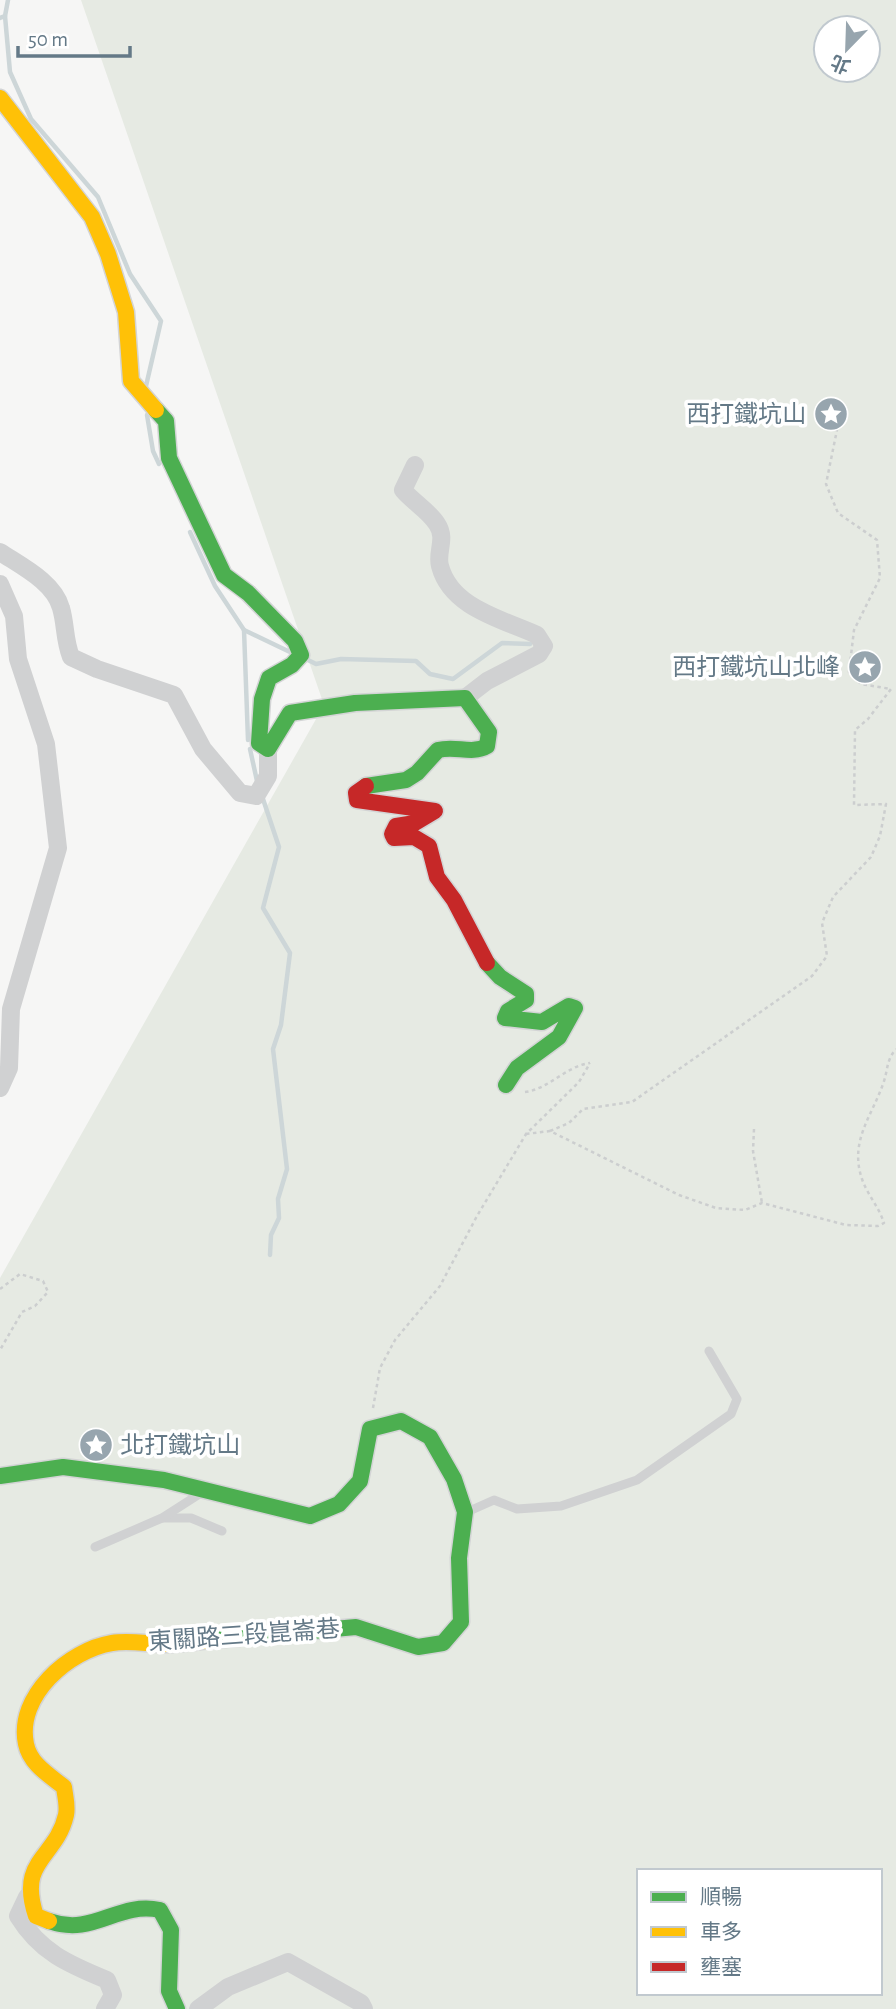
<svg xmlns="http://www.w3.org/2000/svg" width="896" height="2009" viewBox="0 0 896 2009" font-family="'Alegreya Sans','Noto Sans TC',sans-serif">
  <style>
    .green { fill: #e6eae3; fill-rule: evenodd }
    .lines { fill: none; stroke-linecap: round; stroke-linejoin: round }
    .stream { stroke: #cdd6d8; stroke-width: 4.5 }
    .fast-casing { stroke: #d3d4d5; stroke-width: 19 }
    .slow-casing { stroke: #d3d4d5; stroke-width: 19 }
    .jam-casing { stroke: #d3d4d5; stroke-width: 19 }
    .path { stroke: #cccecf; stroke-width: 2.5; stroke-dasharray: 3.5 3.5; stroke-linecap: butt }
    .lane { stroke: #d0d1d2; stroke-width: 9 }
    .street { stroke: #d0d1d2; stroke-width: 18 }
    .fast { stroke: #4caf50; stroke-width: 16 }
    .slow { stroke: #ffc107; stroke-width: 16 }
    .jam { stroke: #c62828; stroke-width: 16 }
    .labels { text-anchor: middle; stroke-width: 7; stroke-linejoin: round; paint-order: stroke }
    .poi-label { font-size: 24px; fill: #647987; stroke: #fff; text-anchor: end }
    .street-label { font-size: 24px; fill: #647987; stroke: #fff }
  </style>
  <rect width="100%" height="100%" fill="#f6f6f5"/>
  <!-- green -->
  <path class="green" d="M81,0H896V2009H0V1278L324,705ZM826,28H868V70H826ZM639,1871H880V1993H639Z"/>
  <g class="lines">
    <!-- stream -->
    <g class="stream">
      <polyline points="5,16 10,72 31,119 98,197 130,274 161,321 146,386"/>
      <polyline points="0,18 5,16 8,0"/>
      <polyline points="147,415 153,451 159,464"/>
      <polyline points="190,532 215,586 244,630 248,740"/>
      <polyline points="244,630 290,652"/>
      <polyline points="308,660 316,664 341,659 416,661 430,674 453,679 502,643 530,644"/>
      <polyline points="250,749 257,781"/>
      <polyline points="262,796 279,847 263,908 290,953 281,1025 273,1049 287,1169 278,1199 279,1218 271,1235 270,1255"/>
    </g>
    <!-- fast casing -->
    <g class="fast-casing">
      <g id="fast">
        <path d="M156,410L166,421L169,458L224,575L248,593L295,641L301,655L292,665L269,678L262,699L259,743L268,749L290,713L355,703L465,698L489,732L487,746C471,755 456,745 438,750L417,773L406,780L366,786"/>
        <polyline points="487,963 500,977 526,994 526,1000 508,1011 505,1018 542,1022 569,1006 575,1008 559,1037 517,1068 506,1085"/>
        <polyline points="0,1476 63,1467 164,1480 310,1516 339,1504 360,1481 370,1429 401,1421 430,1437 454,1479 465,1512 459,1558 461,1622 443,1643 418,1647 356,1627 213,1640"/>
        <path d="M49,1921C94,1937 117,1901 160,1910L171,1930L169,1991L177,2009"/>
      </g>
    </g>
    <!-- slow casing -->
    <g class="slow-casing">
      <g id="slow">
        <polyline points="0,98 92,217 108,254 126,312 131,381 156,410"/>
        <path d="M49,1921L36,1916C17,1859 56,1859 66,1815C68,1806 65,1796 64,1787C49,1775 30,1764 26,1744C16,1696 69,1650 112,1643C129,1640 148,1644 165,1644C181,1644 198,1641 213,1640"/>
      </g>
    </g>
    <!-- jam casing -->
    <g class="jam-casing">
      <polyline id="jam" points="366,786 356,793 357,800 435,811 415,823 396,826 392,834 394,838 414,837 429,846 437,877 454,900 487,963"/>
    </g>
    <!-- path -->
    <g class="path">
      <path d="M525,1092C549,1089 566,1066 590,1063"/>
      <polyline points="754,1129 753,1151 762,1203"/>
      <polyline points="550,1131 569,1123 583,1109 632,1102 812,976 827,956 822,923 833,897 871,857 880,836 886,804 854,805 855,730 868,719 891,689 861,684 849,672 854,630 880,578 877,540 838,513 826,484 839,420"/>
      <path d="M526,1134L550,1131L679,1195L716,1208L745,1210L762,1203L846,1225L878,1226L884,1223C879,1207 867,1194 862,1179C849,1141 872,1116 883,1084C888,1071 886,1060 896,1049"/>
      <polyline points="0,1289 20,1274 43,1281 48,1292 35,1306 22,1312 0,1350"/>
      <polyline points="373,1408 380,1368 395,1340 440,1286 477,1216 526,1134 579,1082 590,1063"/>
    </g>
    <!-- lane -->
    <g class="lane">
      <polyline points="467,1512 494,1500 517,1509 561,1506 637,1480 731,1414 737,1399 709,1351"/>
      <polyline points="164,1518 191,1518 222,1531"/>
      <polyline points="95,1547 162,1518 201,1493"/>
    </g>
    <!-- street -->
    <g class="street">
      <path d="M415,465L403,490C413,502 429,511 437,524C447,539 436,552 440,566C451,608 502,619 537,635L544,646L539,654L487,681L465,698"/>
      <path d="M0,552C21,566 54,582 61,608C66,625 64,639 71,657L97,669L174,695L203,749L240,793L256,796L268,776V749"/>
      <polyline points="0,584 14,616 18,659 46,744 58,848 11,1009 9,1068 0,1088"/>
      <path d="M27,1897L18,1916C40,1952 68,1964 107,1980L113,1995L105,2009"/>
      <polyline points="198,2009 228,1987 288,1962 361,2003 364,2009"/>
    </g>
    <!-- fast -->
    <use href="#fast" class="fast"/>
    <!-- slow -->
    <use href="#slow" class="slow"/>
    <!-- jam -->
    <use href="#jam" class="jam"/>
  </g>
  <!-- icons -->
  <defs>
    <g id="sight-disc" transform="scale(1.75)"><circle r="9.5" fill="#97a5ae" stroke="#fff"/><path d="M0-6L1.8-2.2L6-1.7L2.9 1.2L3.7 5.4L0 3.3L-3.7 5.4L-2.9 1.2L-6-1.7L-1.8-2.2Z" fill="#fff"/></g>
  </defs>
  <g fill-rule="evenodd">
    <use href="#sight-disc" x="831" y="414"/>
    <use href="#sight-disc" x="865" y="667"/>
    <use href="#sight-disc" x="96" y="1445"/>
  </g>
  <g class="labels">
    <!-- poi labels -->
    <g class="poi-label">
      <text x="806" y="422">西打鐵坑山</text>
      <text x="840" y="675">西打鐵坑山北峰</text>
      <text x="120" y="1453" text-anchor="start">北打鐵坑山</text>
    </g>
    <!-- street labels -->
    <g class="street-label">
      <text transform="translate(244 1635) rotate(-4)" y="8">東關路三段崑崙巷</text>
    </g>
  </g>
  <!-- legend -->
  <rect x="637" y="1869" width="245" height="126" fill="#ffffff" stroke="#c1c9cf" stroke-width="2"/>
  <rect x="651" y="1892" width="35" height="10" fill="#4caf50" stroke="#c1c9cf" stroke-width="2"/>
  <text x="700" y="1904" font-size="21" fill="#647987">順暢</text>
  <rect x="651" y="1927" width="35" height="10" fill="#ffc107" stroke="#c1c9cf" stroke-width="2"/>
  <text x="700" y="1939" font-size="21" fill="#647987">車多</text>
  <rect x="651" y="1962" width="35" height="10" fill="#c62828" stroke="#c1c9cf" stroke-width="2"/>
  <text x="700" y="1974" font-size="21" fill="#647987">壅塞</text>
  <!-- north arrow -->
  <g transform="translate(847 49) rotate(203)"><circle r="33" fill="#ffffff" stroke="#c1c9cf" stroke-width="2"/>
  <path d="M0-5L12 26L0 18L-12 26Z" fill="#97a5ae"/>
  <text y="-10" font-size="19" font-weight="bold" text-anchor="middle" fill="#647987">北</text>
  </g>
  <!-- scale -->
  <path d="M18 46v10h112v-10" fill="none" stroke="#647987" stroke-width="3.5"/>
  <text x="28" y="46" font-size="21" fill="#647987" stroke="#ffffff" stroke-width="5" paint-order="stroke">50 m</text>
</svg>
